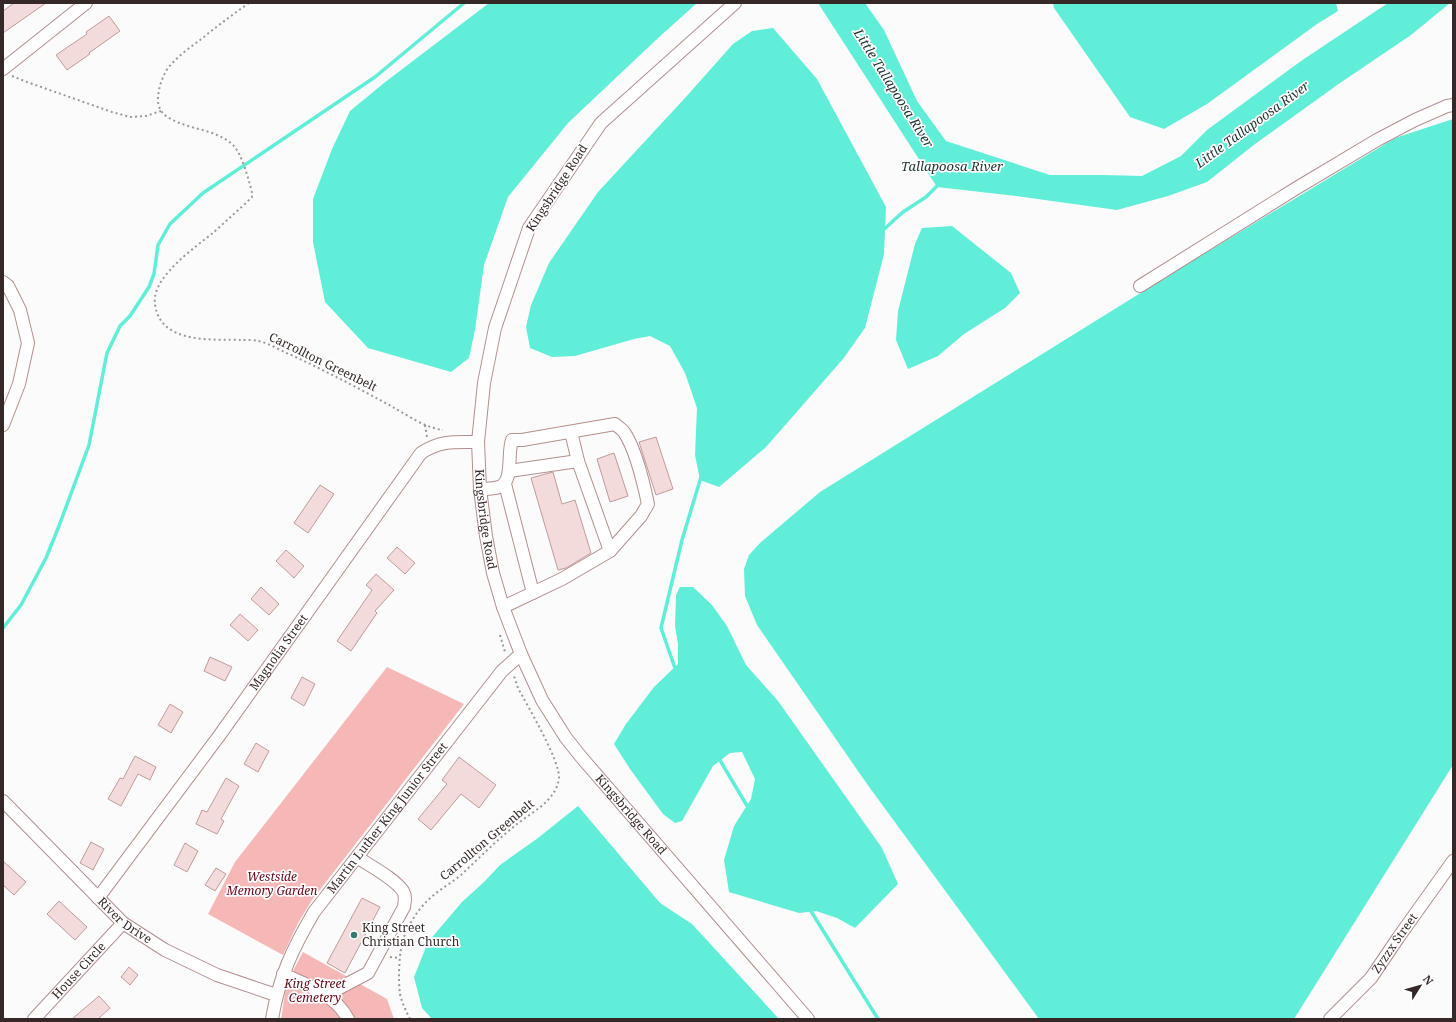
<svg xmlns="http://www.w3.org/2000/svg" width="1456" height="1022" viewBox="0 0 1456 1022" font-family="'Noto Serif',serif">
  <style>
    .green { fill: #f5b8b6 }
    .water { fill: #60eed9 }
    .lines { fill: none; stroke-linecap: round; stroke-linejoin: round }
    .stream { stroke: #60eed9; stroke-width: 3.5 }
    .building { fill: #f2dbda; stroke: #c09c9a }
    .minor-casing { stroke: #b3908e; stroke-width: 14 }
    .path { stroke: #9e9897; stroke-width: 2; stroke-dasharray: 2 3; stroke-linecap: butt }
    .minor { stroke: #fff; stroke-width: 12 }
    .poi-dot { fill: #357a6f; stroke: #fff; stroke-width: 1.5 }
    .labels { text-anchor: middle; stroke-width: 3.5; stroke-linejoin: round; paint-order: stroke }
    .street-label { font-size: 12px; fill: #362827; stroke: #fff }
    .park-label { font-size: 12px; font-style: italic; fill: #640414; stroke: #fff }
    .poi-label { font-size: 12px; fill: #362827; stroke: #fff; text-anchor: start }
    .water-label { font-size: 13px; font-style: italic; fill: #1a322e; stroke: #fff }
  </style>
  <rect width="100%" height="100%" fill="#fbfbfb"/>
  <!-- green -->
  <g class="green">
    <polygon points="387,667 464,704 312,900 298,923 283,955 208,914 235,862"/>
    <polygon points="303,952 387,999 394,1019 281,1019 286,987 294,969"/>
  </g>
  <!-- water -->
  <g class="water">
    <polygon points="489,3 697,3 657,39 568,123 508,197 484,265 475,330 469,358 451,372 368,348 325,302 313,242 313,199 332,149 350,111 384,83"/>
    <polygon points="818,3 865,3 884,30 917,101 946,141 1050,175 1103,175 1142,176 1181,156 1207,130 1301,61 1388,3 1450,3 1411,35 1340,83 1255,144 1207,182 1168,196 1117,210 1016,196 937,187"/>
    <polygon points="1053,3 1336,3 1338,11 1317,24 1207,104 1164,129 1130,117 1054,8"/>
    <polygon points="773,28 817,79 886,207 884,254 865,328 843,359 766,447 719,487 700,480 695,455 697,408 685,373 670,346 650,336 634,339 575,356 552,357 530,348 526,327 531,305 549,263 598,192 685,98 733,44 752,31"/>
    <polygon points="1453,119 1453,765 1294,1019 1039,1019 867,784 757,625 745,596 744,569 749,555 761,542 820,492 1184,266 1395,138"/>
    <polygon points="952,226 1011,273 1020,293 1005,308 964,334 938,356 908,369 896,340 898,311 915,244 922,228"/>
    <polygon points="680,587 693,587 712,605 727,626 746,665 778,701 882,848 898,884 855,928 837,918 816,911 799,913 729,892 724,860 734,826 751,799 755,779 742,752 730,753 713,766 682,821 675,823 663,814 630,769 614,744 626,724 654,687 678,664 678,644 675,626 676,595"/>
    <polygon points="578,806 660,903 692,924 779,1019 432,1019 422,1008 414,977 428,942 462,902 484,882 500,865 538,838"/>
  </g>
  <g class="lines">
    <!-- stream -->
    <g class="stream">
      <polyline points="882,231 903,212 926,197 939,184"/>
      <polyline points="3,628 21,605 46,558 59,526 89,445 107,353 120,326 130,316 149,287 154,274 158,245 170,224 203,193 375,77 464,3"/>
      <polyline points="676,671 661,628 682,540 701,477"/>
      <polyline points="718,757 749,809"/>
      <polyline points="809,908 878,1019"/>
    </g>
  </g>
  <!-- building -->
  <g class="building">
    <polygon points="14,3 46,3 3,33 3,11"/>
    <polygon points="109,16 120,31 89,53 90,54 67,70 56,55 87,34 86,32"/>
    <polygon points="656,437 673,489 656,495 639,442"/>
    <polygon points="614,453 628,496 610,502 597,459"/>
    <polygon points="553,472 562,504 575,500 591,553 566,568 558,570 531,478"/>
    <polygon points="320,485 334,494 308,533 294,523"/>
    <polygon points="397,547 415,563 405,574 387,558"/>
    <polygon points="286,550 304,566 294,578 276,561"/>
    <polygon points="376,574 394,590 375,611 377,613 351,651 337,641 372,590 366,585"/>
    <polygon points="261,587 279,604 269,615 251,599"/>
    <polygon points="240,614 258,630 248,641 230,625"/>
    <polygon points="210,657 232,667 225,681 204,671"/>
    <polygon points="302,677 315,684 304,706 291,698"/>
    <polygon points="170,704 183,712 171,733 158,725"/>
    <polygon points="256,743 269,751 258,772 244,764"/>
    <polygon points="135,756 156,767 150,780 138,774 121,806 108,799 120,778 123,779"/>
    <polygon points="459,757 496,785 479,808 461,794 431,830 418,819 447,784 442,780"/>
    <polygon points="226,778 239,786 221,819 224,821 217,834 196,824 202,810 207,812"/>
    <polygon points="91,842 104,849 93,870 80,863"/>
    <polygon points="185,843 198,851 187,872 174,865"/>
    <polygon points="3,861 26,882 14,895 3,885"/>
    <polygon points="216,868 226,874 215,891 205,885"/>
    <polygon points="362,898 380,907 345,973 327,963"/>
    <polygon points="59,901 87,927 75,940 47,914"/>
    <polygon points="129,967 138,975 130,985 121,977"/>
    <polygon points="99,996 110,1008 98,1019 72,1019"/>
  </g>
  <g class="lines">
    <!-- minor casing -->
    <g class="minor-casing">
      <g id="minor">
        <path id="s1" d="M735,3L601,123L529,228L495,328L484,383L478,442L480,489L486,536L493,573L503,607L521,654L542,700L566,738L582,758L808,1019"/>
        <polyline points="3,69 86,3"/>
        <polyline points="3,282 8,286 20,310 28,343 19,384 3,425"/>
        <polyline points="1140,286 1295,189 1377,140 1415,120 1447,106 1453,105"/>
        <polyline points="571,432 578,461"/>
        <polyline points="509,471 578,461 610,551"/>
        <polyline points="505,484 533,593"/>
        <path d="M480,489C486,489 493,489 499,487C514,482 507,453 512,440H522L615,424C618,427 622,429 624,432C635,448 644,485 648,504L641,516L610,551L562,579L503,607"/>
        <path id="s2" d="M3,801L123,923L165,950L217,975L276,995"/>
        <path id="s3" d="M98,898L219,736L421,453C441,440 455,442 478,442"/>
        <path d="M283,974C307,985 335,994 348,1019"/>
        <path d="M326,995L368,973L404,907C405,901 406,896 403,891C394,878 370,866 357,857"/>
        <path id="s4" d="M34,1019L123,923"/>
        <path id="s5" d="M272,1019C279,977 293,948 314,912L502,671L521,654"/>
        <path id="s6" d="M1330,1019L1371,978L1398,938L1453,861"/>
      </g>
    </g>
    <!-- path -->
    <g class="path">
      <path d="M249,3C232,15 216,27 200,40C189,48 177,57 168,68C162,77 159,87 158,97C157,107 162,115 171,119C190,130 216,129 233,145C242,154 249,180 252,193V197L246,203C235,213 225,222 214,232C196,247 151,277 155,304C160,345 213,339 243,340C248,340 254,340 258,341C269,343 279,350 289,354C324,370 358,388 391,406C407,415 425,428 443,430"/>
      <polyline points="12,76 27,82 112,112 130,117 146,116 161,111"/>
      <polyline points="425,425 427,437"/>
      <polyline points="500,635 505,652"/>
      <polyline points="390,957 400,958"/>
      <path d="M410,1019C406,1011 402,1003 400,994C398,980 399,953 403,939C408,926 417,911 427,901C437,891 450,884 461,875C479,858 497,840 517,824C534,811 555,801 559,779C561,762 527,705 518,688L514,676"/>
    </g>
    <!-- minor -->
    <use href="#minor" class="minor"/>
  </g>
  <!-- markers -->
  <circle class="poi-dot" cx="354" cy="935" r="4"/>
  <g class="labels">
    <!-- street labels -->
    <g class="street-label">
      <text transform="translate(557 188) rotate(-57)" y="4">Kingsbridge Road</text>
      <text transform="translate(323 362) rotate(26)" y="4">Carrollton Greenbelt</text>
      <text dy="4" stroke="none"><textPath href="#s1" startOffset="606">Kingsbridge Road</textPath></text>
      <text dy="4" stroke="none"><textPath href="#s3" startOffset="305">Magnolia Street</textPath></text>
      <text dy="4" stroke="none"><textPath href="#s1" startOffset="942">Kingsbridge Road</textPath></text>
      <text dy="4" stroke="none"><textPath href="#s5" startOffset="235">Martin Luther King Junior Street</textPath></text>
      <text transform="translate(487 840) rotate(-40)" y="4">Carrollton Greenbelt</text>
      <text dy="4" stroke="none"><textPath href="#s2" startOffset="171">River Drive</textPath></text>
      <text dy="4" stroke="none"><textPath href="#s6" startOffset="100">Zyzzx Street</textPath></text>
      <text dy="4" stroke="none"><textPath href="#s4" startOffset="66">House Circle</textPath></text>
    </g>
    <!-- park labels -->
    <g class="park-label">
      <text x="272" y="881">Westside<tspan x="272" dy="14">Memory Garden</tspan></text>
      <text x="315" y="988">King Street<tspan x="315" dy="14">Cemetery</tspan></text>
    </g>
    <!-- poi labels -->
    <g class="poi-label">
      <text x="362" y="932">King Street<tspan x="362" dy="14">Christian Church</tspan></text>
    </g>
    <!-- water labels -->
    <g class="water-label">
      <text transform="translate(894 88) rotate(58)" y="5">Little Tallapoosa River</text>
      <text transform="translate(1252 124) rotate(-36)" y="5">Little Tallapoosa River</text>
      <text x="952" y="171">Tallapoosa River</text>
    </g>
  </g>
  <!-- border -->
  <rect width="1456" height="1022" fill="none" stroke="#362827" stroke-width="8"/>
  <!-- north arrow -->
  <g transform="translate(1420 986) rotate(53)" stroke="#ffffff" stroke-width="3" paint-order="stroke">
  <path d="M0-3L7 15L0 10L-7 15Z" fill="#362827"/>
  <text y="-6" font-size="11" font-weight="bold" text-anchor="middle" fill="#362827">N</text>
  </g>
</svg>
